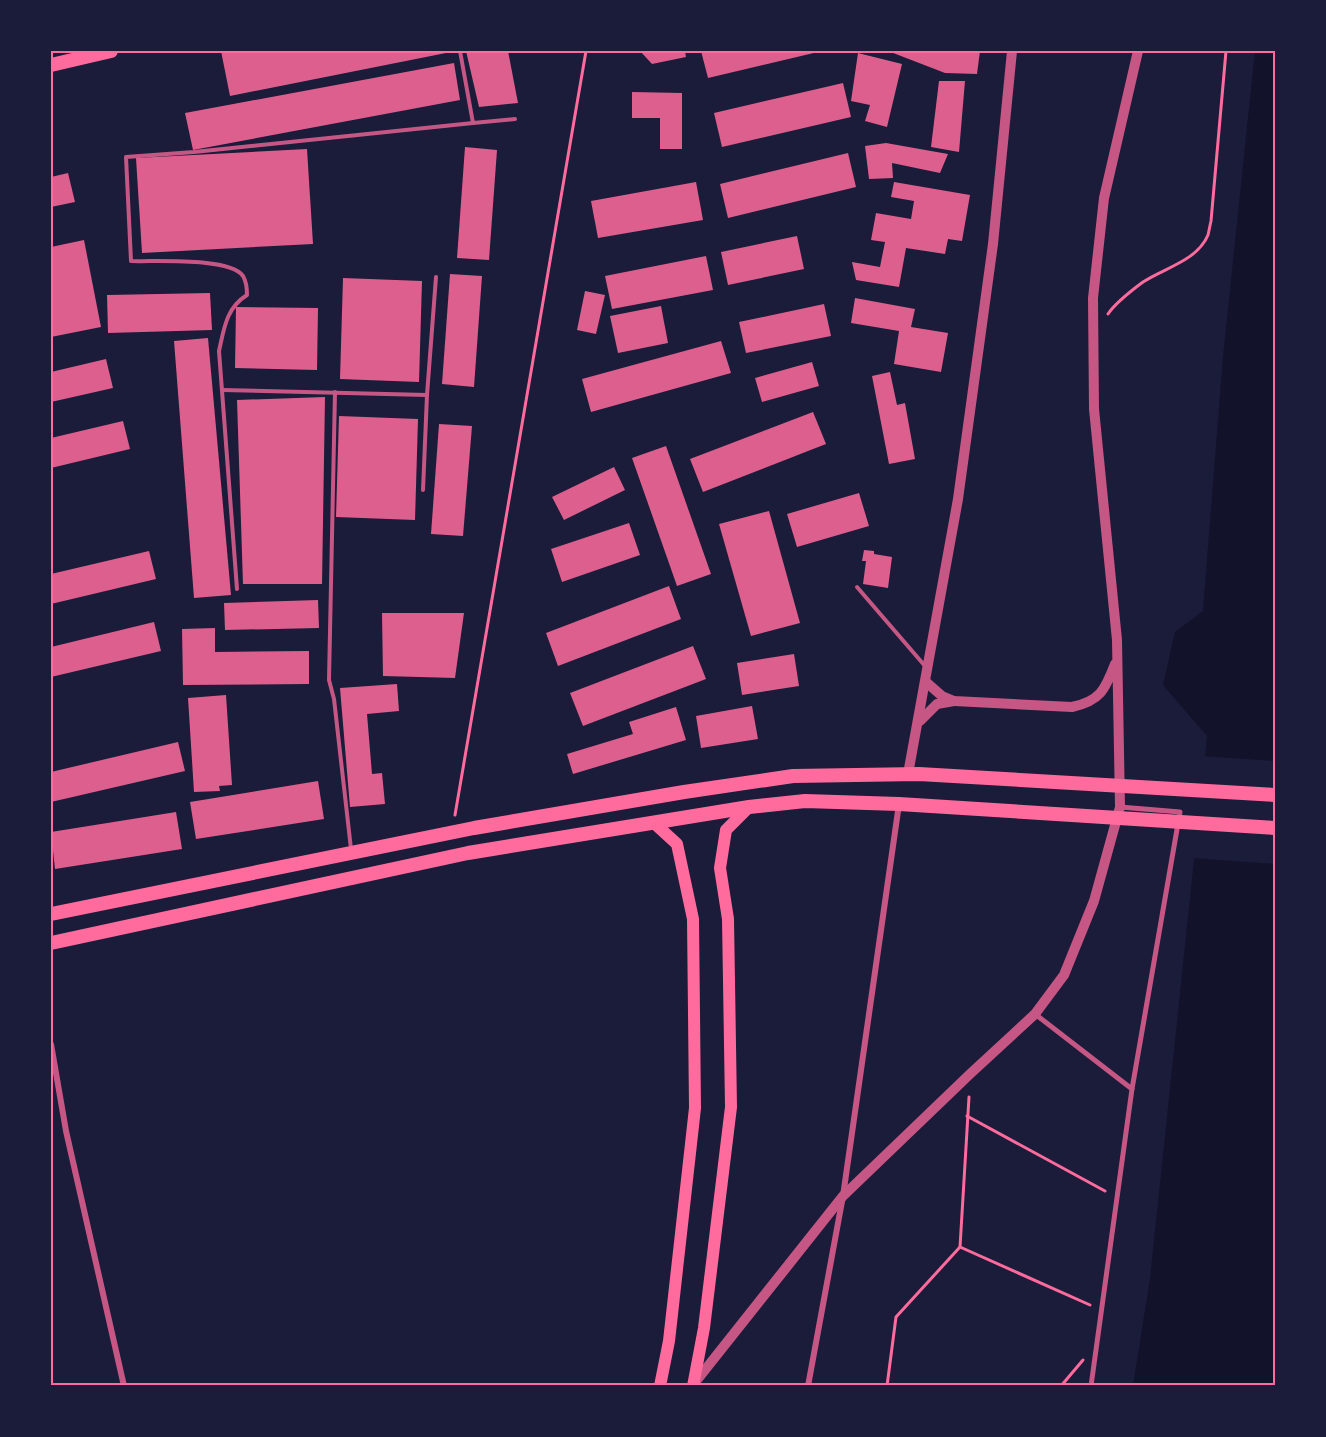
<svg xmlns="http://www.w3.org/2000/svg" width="1326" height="1437" viewBox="0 0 1326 1437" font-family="Manrope,sans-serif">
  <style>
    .water { fill: #12122b }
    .pier { fill: #1b1b3a }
    .building { fill: #dd5f8e }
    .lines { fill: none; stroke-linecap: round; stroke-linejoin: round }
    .path { stroke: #ff6b9d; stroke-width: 3 }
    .service { stroke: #c65784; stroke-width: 4 }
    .pedestrian { stroke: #c65784; stroke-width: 5 }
    .minor { stroke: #c65784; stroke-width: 6 }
    .tertiary { stroke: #c65784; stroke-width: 10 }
    .secondary { stroke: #ff6b9d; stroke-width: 12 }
    .primary { stroke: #ff6b9d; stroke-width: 14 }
    .neatline { fill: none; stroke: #ff6b9d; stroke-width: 2 }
  </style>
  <rect width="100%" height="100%" fill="#1b1b3a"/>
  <!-- water -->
  <polygon class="water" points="1255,51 1275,51 1275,1386 1133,1386 1150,1279 1207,736 1163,685 1175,632 1203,611 1223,357"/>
  <!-- pier -->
  <polygon class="pier" points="1201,756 1275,761 1275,864 1191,858"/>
  <!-- building -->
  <g class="building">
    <polygon points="221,51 451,51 451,52 230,96"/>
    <polygon points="466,51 508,51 518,103 479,107"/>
    <polygon points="640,51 685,51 686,57 652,64"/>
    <polygon points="701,51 818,51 818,52 708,78"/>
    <polygon points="888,51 980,51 977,74 945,73"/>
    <polygon points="858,53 902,64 887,127 865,121 870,105 851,101"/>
    <polygon points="454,63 460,100 193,150 185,113"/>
    <polygon points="939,81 965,81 959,152 931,147"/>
    <polygon points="843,83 851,117 722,147 714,113"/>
    <polygon points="632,92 682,93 682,149 660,149 660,118 632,118"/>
    <polygon points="886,143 948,154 940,173 892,163 893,178 869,179 865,146"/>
    <polygon points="465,147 497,150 489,260 457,258"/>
    <polygon points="307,149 313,244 142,253 136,158"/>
    <polygon points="848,153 856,187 728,218 720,184"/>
    <polygon points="68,173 75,202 51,207 51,177"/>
    <polygon points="696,182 703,220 598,238 591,201"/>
    <polygon points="894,182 970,195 962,241 948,239 945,254 906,248 899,287 856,280 852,262 880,267 885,242 871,240 876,213 911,219 914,201 891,197"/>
    <polygon points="797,236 804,269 728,285 721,252"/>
    <polygon points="84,240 101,327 51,337 51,247"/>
    <polygon points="706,256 713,290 612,309 605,276"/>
    <polygon points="450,274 482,276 474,387 442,384"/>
    <polygon points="343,278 422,281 419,382 340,379"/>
    <polygon points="585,291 605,295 596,334 577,330"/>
    <polygon points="210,293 212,330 108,333 107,295"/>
    <polygon points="855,298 915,309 911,327 948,333 941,372 894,364 899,331 851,323"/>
    <polygon points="824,304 831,336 746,353 739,322"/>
    <polygon points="661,306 668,343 618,353 610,316"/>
    <polygon points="236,307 318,308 317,370 235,368"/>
    <polygon points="208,338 231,595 194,598 174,341"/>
    <polygon points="721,341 731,373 591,412 582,379"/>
    <polygon points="106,359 113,388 51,402 51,372"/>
    <polygon points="812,362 819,386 762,402 755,378"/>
    <polygon points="890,372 897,405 905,403 915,459 889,464 872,376"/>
    <polygon points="325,397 322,584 243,584 237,400"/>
    <polygon points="813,412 826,444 703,492 690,459"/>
    <polygon points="339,416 418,419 415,520 336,517"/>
    <polygon points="123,421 130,449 51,468 51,438"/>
    <polygon points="439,424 472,426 463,536 431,534"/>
    <polygon points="666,446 711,574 677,586 632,458"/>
    <polygon points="614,467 625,490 564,520 552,497"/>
    <polygon points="859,493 869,526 797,547 787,514"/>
    <polygon points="769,511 800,623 751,636 719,524"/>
    <polygon points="629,523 640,555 562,582 551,549"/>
    <polygon points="864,550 874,551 874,554 892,557 888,588 863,584 866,561 862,561"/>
    <polygon points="149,551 156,579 51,604 51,574"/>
    <polygon points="669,586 681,619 558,666 546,633"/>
    <polygon points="318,600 319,628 225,630 224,603"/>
    <polygon points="382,613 464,613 455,678 383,676"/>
    <polygon points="154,622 161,651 51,677 51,647"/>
    <polygon points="215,628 215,652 309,651 309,684 183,685 182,629"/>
    <polygon points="693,646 706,679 583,726 570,693"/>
    <polygon points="794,654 799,686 742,695 737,663"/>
    <polygon points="397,684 399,711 367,714 372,774 382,773 385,804 350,807 340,688"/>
    <polygon points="226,695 232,785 219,786 220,791 194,792 188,698"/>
    <polygon points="752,706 758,739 701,748 696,716"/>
    <polygon points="676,707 686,740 573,774 567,754 633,734 629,722"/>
    <polygon points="178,742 185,771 51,802 51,772"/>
    <polygon points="318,781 324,819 196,839 190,802"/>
    <polygon points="176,812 182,849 55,869 51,832"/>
  </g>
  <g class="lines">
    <!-- path -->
    <g class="path">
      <path d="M1108,314C1116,302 1131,291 1143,282C1164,268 1197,261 1208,235C1209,231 1210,225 1211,221L1226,51"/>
      <polyline points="455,815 586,51"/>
      <polyline points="967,1116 1105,1191"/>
      <polyline points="960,1247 1090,1305"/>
      <polyline points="887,1386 896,1317 960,1247 969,1097"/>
      <polyline points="1061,1386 1083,1360"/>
    </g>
    <!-- service -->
    <g class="service">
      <polyline points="460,51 473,123 515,119"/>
      <polyline points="222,390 427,395"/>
      <polyline points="335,392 329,680 334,699 351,849"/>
      <polyline points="423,490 427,395 436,277"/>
      <polyline points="857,587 925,666"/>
      <path d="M237,589L219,351C224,329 226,308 247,295C247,289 246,281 243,276C230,257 154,262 131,261L126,157L194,152L473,123"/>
    </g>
    <!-- pedestrian -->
    <g class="pedestrian">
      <polyline points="1120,807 1180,812 1132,1089"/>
      <polyline points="1035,1014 1132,1089 1091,1386"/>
    </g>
    <!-- minor -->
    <g class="minor">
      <polyline points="51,1044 66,1131 124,1386"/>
      <polyline points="808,1386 843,1196 899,804"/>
    </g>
    <!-- tertiary -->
    <g class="tertiary">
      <path d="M926,682L942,696L954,701L1072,707C1100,701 1105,690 1115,664"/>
      <polyline points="920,721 937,704 954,701"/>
      <polyline points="908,774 958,499 993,244 1012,51"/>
      <polyline points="693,1385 843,1196 970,1074 1035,1014 1064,975 1094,901 1120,807 1117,640 1094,409 1093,298 1104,198 1138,51"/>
    </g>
    <!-- secondary -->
    <g class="secondary">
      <polyline points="653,822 677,844 693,919 695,1108 669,1341 660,1386"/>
      <polyline points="693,1386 704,1328 731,1107 728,919 720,868 726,830 749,807"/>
    </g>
    <!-- primary -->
    <g class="primary">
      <polyline points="51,65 111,51"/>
      <polyline points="51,914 474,828 684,792 793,776 919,774 1275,795"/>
      <polyline points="51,943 468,853 749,807 805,801 899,804 1275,828"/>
    </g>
  </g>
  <!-- border -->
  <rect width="1326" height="1437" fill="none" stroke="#1b1b3a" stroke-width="105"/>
  <rect x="52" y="52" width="1222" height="1332" class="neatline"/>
</svg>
